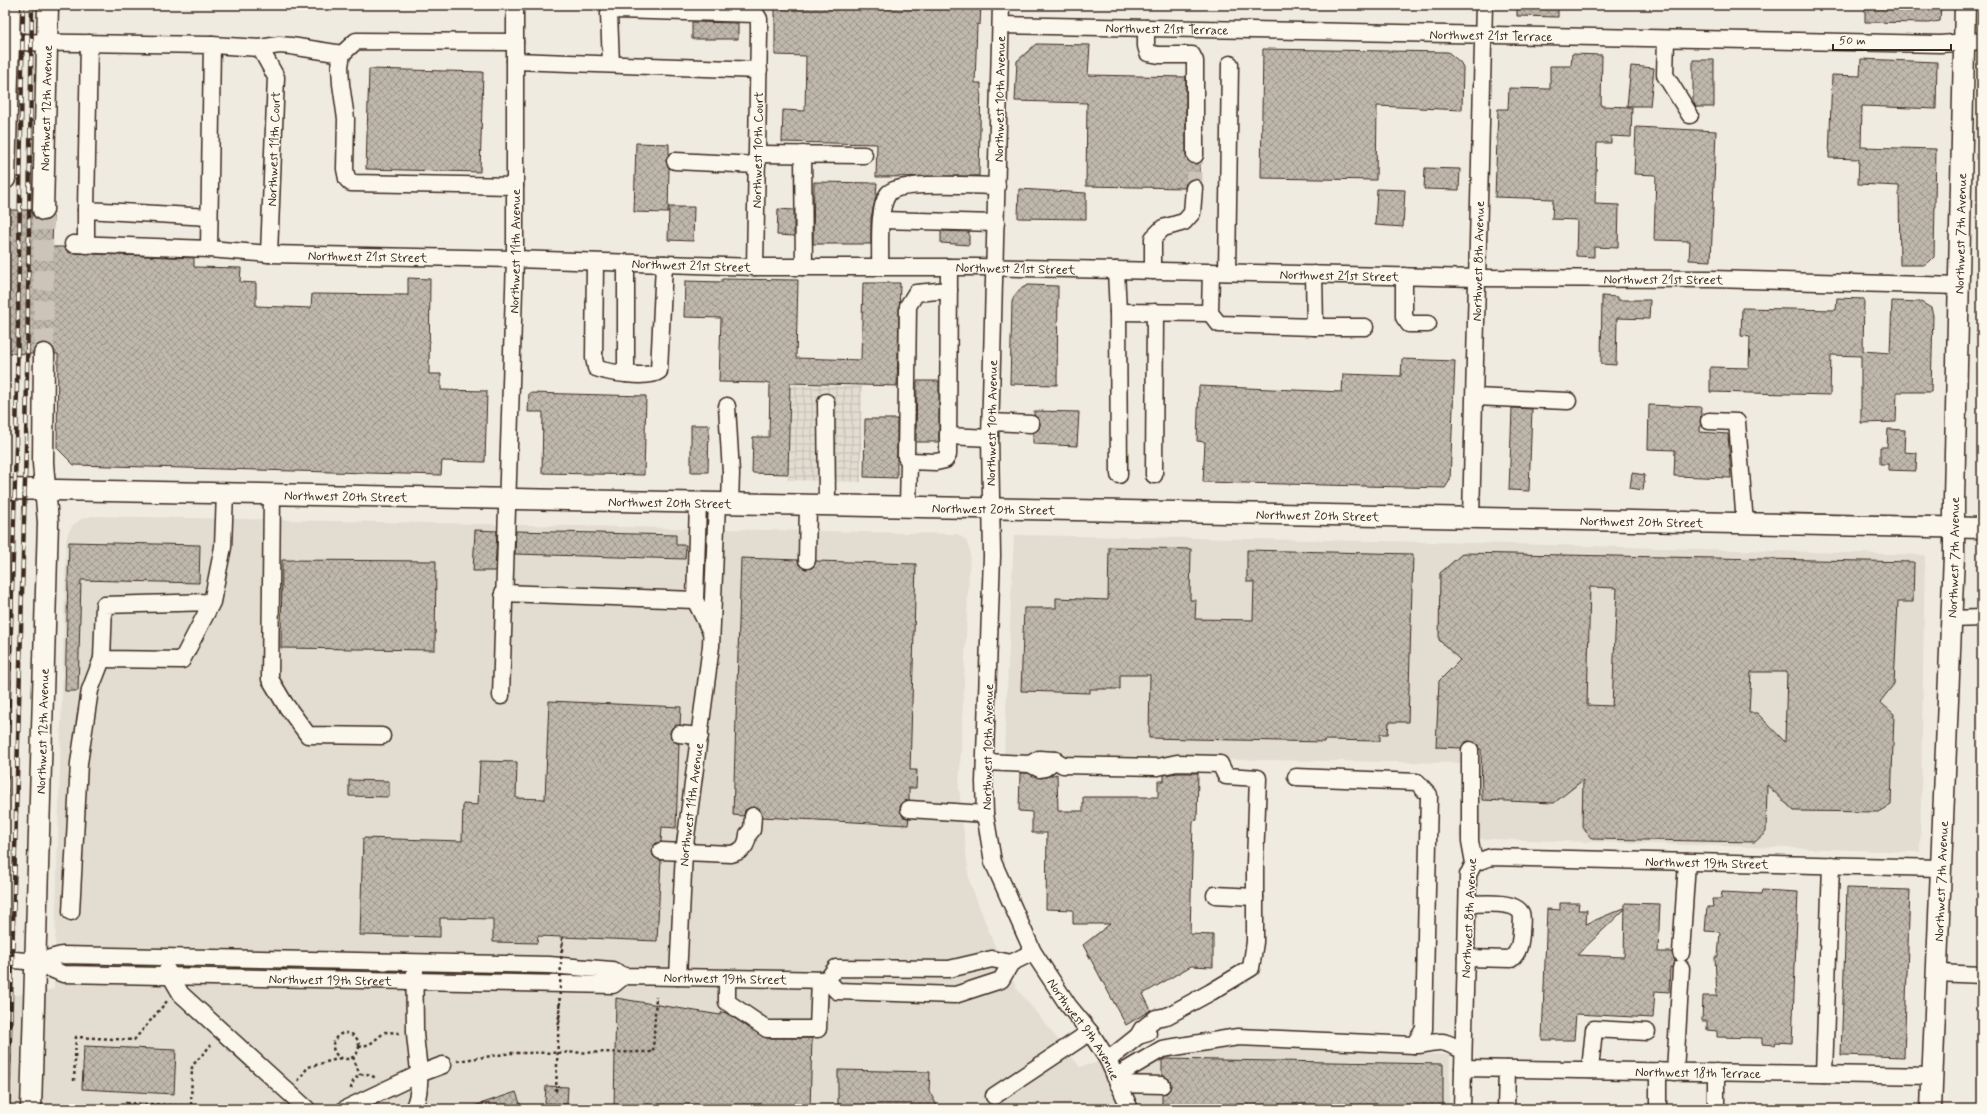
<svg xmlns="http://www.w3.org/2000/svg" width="1987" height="1114" viewBox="0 0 1987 1114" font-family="Mynerve,sans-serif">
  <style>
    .built { fill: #e2dcd1 }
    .industrial { fill: url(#industrial-grid) }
    .building { fill: url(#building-cross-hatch); stroke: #3b2a1e; fill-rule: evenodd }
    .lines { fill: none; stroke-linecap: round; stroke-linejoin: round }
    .minor-tunnel { stroke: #ccc4b9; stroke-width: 16; stroke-dasharray: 16 8; stroke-linecap: butt }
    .major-tunnel { stroke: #ccc4b9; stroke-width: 20; stroke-dasharray: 20 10; stroke-linecap: butt }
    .minor-casing { stroke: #3b2a1e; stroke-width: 19 }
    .major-casing { stroke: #3b2a1e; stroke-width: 23 }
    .path { stroke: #3b2a1e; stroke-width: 2.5; stroke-dasharray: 3 3; stroke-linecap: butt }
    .minor { stroke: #fbf7ec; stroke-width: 16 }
    .major { stroke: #fbf7ec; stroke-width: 20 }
    .rail-casing { stroke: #3b2a1e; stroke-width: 4.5 }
    .rail { stroke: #fbf7ec; stroke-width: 3; stroke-dasharray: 9; stroke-linecap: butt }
    .path-bridge { stroke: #3b2a1e; stroke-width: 2.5; stroke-dasharray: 3 3; stroke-linecap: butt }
    .labels { text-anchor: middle; stroke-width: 3; stroke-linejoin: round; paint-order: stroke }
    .street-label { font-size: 13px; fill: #3b2a1e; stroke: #fbf7ec }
  </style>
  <defs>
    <pattern id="industrial-grid" width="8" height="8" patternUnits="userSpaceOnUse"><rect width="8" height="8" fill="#e2dcd1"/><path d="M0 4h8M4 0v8" fill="none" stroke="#c3bdb3"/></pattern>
    <pattern id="building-cross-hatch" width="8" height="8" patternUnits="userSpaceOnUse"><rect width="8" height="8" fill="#c0b8ad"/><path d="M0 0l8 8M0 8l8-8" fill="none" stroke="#9d968c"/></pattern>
  </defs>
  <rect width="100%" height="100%" fill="#f0ebe0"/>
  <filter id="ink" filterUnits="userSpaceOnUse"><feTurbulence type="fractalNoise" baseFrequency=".025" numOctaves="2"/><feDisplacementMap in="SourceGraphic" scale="8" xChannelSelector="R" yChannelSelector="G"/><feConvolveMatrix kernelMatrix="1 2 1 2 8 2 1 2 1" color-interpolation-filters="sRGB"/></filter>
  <g filter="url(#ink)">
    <!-- built -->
    <g class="built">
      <polygon points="92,516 957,534 966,540 970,551 959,788 969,880 993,942 1018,990 1080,1067 1167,1044 1450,1055 1449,1109 5,1109 5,997 54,989 66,542 68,533 73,525 81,519"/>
      <polygon points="1014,535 1433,542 1925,555 1920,852 1459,838 1463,763 1004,756"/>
    </g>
    <!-- industrial -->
    <polygon class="industrial" points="790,385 862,386 861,482 788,480"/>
    <!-- building -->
    <g class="building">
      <polygon points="775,5 981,5 980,25 977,24 975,83 981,83 979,176 876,177 877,144 782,142 783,110 805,111 806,56 775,55"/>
      <polygon points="1517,5 1558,5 1558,17 1517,16"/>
      <polygon points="1865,5 1941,5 1940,21 1928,23 1865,22"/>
      <polygon points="692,22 738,23 738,39 692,39"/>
      <polygon points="1036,44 1090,45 1088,75 1186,77 1186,155 1191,163 1200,163 1200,180 1195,179 1190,180 1184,188 1086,186 1087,103 1015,101 1017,61"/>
      <polygon points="1263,49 1448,52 1460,62 1463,67 1462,110 1377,106 1376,180 1261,178"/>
      <polygon points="1572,54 1602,55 1601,106 1632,107 1631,137 1611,136 1611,143 1597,143 1595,204 1619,205 1618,248 1594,247 1594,257 1576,256 1577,220 1552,219 1553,199 1495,197 1498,109 1508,109 1509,88 1550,89 1550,66 1571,66"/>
      <polygon points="1861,59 1937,62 1936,109 1862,106 1861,147 1936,149 1934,257 1926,265 1900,265 1899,186 1858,184 1859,159 1829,158 1832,75 1860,76"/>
      <polygon points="1693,60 1714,60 1714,107 1696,107 1693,102"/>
      <polygon points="1631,66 1654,68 1650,106 1627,106"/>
      <polygon points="369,69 483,72 480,172 366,169"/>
      <polygon points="1636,127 1716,131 1711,261 1689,260 1690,241 1654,240 1656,175 1634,174"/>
      <polygon points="636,143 669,144 669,154 666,161 669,168 668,213 634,212"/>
      <polygon points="1425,168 1460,169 1459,190 1424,189"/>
      <polygon points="814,182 877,183 876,196 871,218 871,244 813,244"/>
      <polygon points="1019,189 1086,193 1086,219 1018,218"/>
      <polygon points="1377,189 1405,190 1403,227 1375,225"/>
      <polygon points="669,207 694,207 693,241 668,240"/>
      <polygon points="778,209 794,210 794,236 777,235"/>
      <polygon points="5,210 32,210 33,216 42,221 48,220 53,216 52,247 64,247 68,252 72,253 194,258 194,267 241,268 240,282 256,283 256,306 311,308 312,294 408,295 408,278 430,279 429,374 441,374 441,390 487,391 485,462 442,461 441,475 74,465 57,448 58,354 55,354 50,344 44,343 38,344 33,354 5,353"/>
      <polygon points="941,231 969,232 969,245 941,243"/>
      <polygon points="722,279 798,280 796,358 861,360 863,283 900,283 897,386 790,383 788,474 752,473 753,437 769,437 770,383 719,382 721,318 684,317 685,281 722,282"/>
      <polygon points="1028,285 1058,286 1057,385 1010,384 1012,302 1014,296 1020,289"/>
      <polygon points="1602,296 1618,297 1618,300 1650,300 1649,319 1617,318 1616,365 1601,364"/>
      <polygon points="1837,298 1864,299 1863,351 1890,353 1892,301 1921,302 1931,308 1933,315 1931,392 1897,392 1896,422 1861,423 1861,356 1831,355 1830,395 1710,392 1710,367 1749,368 1750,337 1741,336 1742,308 1836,310"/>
      <polygon points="1402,359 1455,361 1450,480 1445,488 1203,482 1205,442 1197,441 1199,386 1342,392 1343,374 1401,376"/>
      <polygon points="917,381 939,381 939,442 916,442"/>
      <polygon points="529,393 646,396 644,475 542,473 543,412 528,412"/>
      <polygon points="1649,405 1701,407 1700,432 1728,434 1731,478 1674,476 1675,450 1648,449"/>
      <polygon points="1512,408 1532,409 1529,491 1509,490"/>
      <polygon points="1034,411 1079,412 1077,446 1033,444 1033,433 1039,429 1040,424 1039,419 1034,415"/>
      <polygon points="865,419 897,419 897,478 864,477"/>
      <polygon points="691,425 709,425 708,472 691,472"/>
      <polygon points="1888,429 1905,430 1904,452 1917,453 1916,471 1888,470 1888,464 1880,464 1880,447 1887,447"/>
      <polygon points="1632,473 1645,475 1643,490 1630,488"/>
      <polygon points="475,530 497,531 495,571 473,571"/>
      <polygon points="516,531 676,535 676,545 686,545 685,559 515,554"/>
      <polygon points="69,542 200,545 199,583 81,580 78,691 65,691"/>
      <polygon points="1109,547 1191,549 1190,600 1196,600 1195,619 1253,620 1254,582 1247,582 1247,550 1413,554 1408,722 1389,722 1388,734 1380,734 1380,741 1324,740 1324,742 1149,738 1150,675 1120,675 1120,689 1090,689 1090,693 1021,691 1024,608 1056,608 1056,598 1108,600"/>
      <path d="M1463,553L1914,562L1913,602H1898L1894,684L1880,702L1894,714L1891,805L1879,812L1794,811L1767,785L1766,832L1755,842L1592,839L1582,827L1583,780L1554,803L1482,800L1481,749H1479L1478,745L1470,741L1465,742L1461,748L1436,747L1439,681L1460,660L1439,640L1440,573ZM1590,587L1617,588L1612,706L1587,705ZM1751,672H1787L1785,742L1757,713H1749Z"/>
      <polygon points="741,558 798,560 799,565 806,569 812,568 816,561 916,564 910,770 917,770 916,788 909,788 909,800 901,803 900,809 903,817 909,818 908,825 762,817 759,808 753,807 745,810 744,816 733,815"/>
      <polygon points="282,560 436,561 435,650 281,648"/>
      <polygon points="549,701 681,707 680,725 672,728 670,733 673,741 679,744 676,828 662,827 661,842 656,843 652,850 653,856 661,860 657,941 538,936 537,943 493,942 493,919 440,918 440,937 360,935 363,838 462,841 463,804 478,805 480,761 517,762 516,798 545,799"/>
      <polygon points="1020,773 1028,773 1041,778 1057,774 1058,811 1083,811 1083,797 1158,797 1158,781 1164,781 1164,775 1178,773 1198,773 1197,820 1193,821 1190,934 1213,935 1213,967 1191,966 1143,994 1151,1010 1126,1025 1083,945 1110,924 1073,924 1073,910 1046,909 1047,833 1032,833 1032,812 1019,811"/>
      <polygon points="349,780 389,781 389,797 349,796"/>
      <polygon points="1847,888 1910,890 1904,1057 1841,1055"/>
      <polygon points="1762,890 1798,892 1792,1043 1776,1042 1775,1045 1762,1044 1762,1038 1717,1037 1717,1031 1707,1030 1707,1021 1702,1021 1703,996 1717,996 1715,957 1718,957 1720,932 1705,931 1707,907 1713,907 1712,899 1721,899 1722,892 1761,894"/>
      <polygon points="1560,903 1579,903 1578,910 1587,910 1586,924 1624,908 1625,909 1577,955 1624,957 1625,903 1660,904 1658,952 1672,952 1675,961 1672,968 1670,967 1669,992 1655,991 1653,1018 1576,1014 1574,1040 1542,1040 1547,909 1560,910"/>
      <polygon points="616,998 720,1015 722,1012 726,1013 767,1038 812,1038 810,1109 614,1109"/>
      <polygon points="84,1046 176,1050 174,1094 82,1089"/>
      <polygon points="1164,1059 1443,1064 1443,1109 1162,1109 1162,1094 1167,1093 1171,1086 1170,1080 1162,1076 1162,1060"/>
      <polygon points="838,1070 930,1072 929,1091 939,1109 838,1109"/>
      <polygon points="546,1086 568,1087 567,1104 545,1103"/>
      <polygon points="516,1092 522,1109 471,1109 471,1107"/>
    </g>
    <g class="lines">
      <!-- minor-tunnel -->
      <polyline class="minor-tunnel" points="1194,188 1195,155"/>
      <!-- major-tunnel -->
      <polyline class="major-tunnel" points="43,210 44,354"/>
      <!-- minor casing -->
      <g class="minor-casing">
        <g id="minor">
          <path id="s1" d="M1001,5L990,438L992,556L984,782L985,814L993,862L1033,952L1068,1005L1090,1032L1108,1060L1130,1109"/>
          <path id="s2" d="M1001,25L1940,44L1982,41"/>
          <polyline points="1146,28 1146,46 1148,53 1159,55 1192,55 1195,61 1195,155"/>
          <polyline points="1666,39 1665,75 1690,115"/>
          <polyline points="9,42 212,45 209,249"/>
          <polyline points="515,42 356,41 342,54 340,66 341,84 346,119 345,169 347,179 351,183 515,186"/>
          <polyline points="212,45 260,48 279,45 291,46 342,54"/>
          <polyline points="260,48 276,77 269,254"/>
          <polyline points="515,61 759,70"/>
          <polyline points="611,64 609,13 616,10 756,14 759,19 759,33 755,267"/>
          <polyline points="757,154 864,155"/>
          <polyline points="803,154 804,267"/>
          <polyline points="675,161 757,165"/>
          <polyline points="86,210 89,43"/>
          <polyline points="881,220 996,223"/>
          <path id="s3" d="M73,244L209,249L269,254L515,259L755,267H977L1478,278L1712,279L1959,286"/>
          <polyline points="86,245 86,210 209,217"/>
          <path d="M595,262L594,358L596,368C609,373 649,379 659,371L664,264"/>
          <polyline points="626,263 626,374"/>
          <path d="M880,267C881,247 877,210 888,194C898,180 977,186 997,186"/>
          <polyline points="1116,270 1118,312 1119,475"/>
          <polyline points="1153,271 1153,238 1163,228 1184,222 1192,213 1194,188"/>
          <polyline points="1211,272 1210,313 1219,324 1315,327 1314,274"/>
          <polyline points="1227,272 1230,64"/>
          <polyline points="1404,276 1404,317 1409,324 1428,324"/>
          <polyline points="1118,312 1210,313"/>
          <polyline points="1315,327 1365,327"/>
          <polyline points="1475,397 1568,401"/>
          <polyline points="826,402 827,505"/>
          <polyline points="727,406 731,473 730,504"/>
          <polyline points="1709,421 1737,422 1745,524"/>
          <polyline points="991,422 1031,424"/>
          <polyline points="948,436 990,438"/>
          <polyline points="909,461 936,462 945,460 948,455 949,267"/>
          <polyline points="1154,475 1155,312"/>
          <polyline points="272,494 270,679 285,704 308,735 382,736"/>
          <polyline points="698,503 695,600 711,632"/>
          <polyline points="908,507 909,461 906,457 908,306 916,293 949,290"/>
          <path id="s4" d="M1471,518L1484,5"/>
          <polyline points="807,560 808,505"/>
          <polyline points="503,593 695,600"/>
          <polyline points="212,602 104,605 102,659 182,660 212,602 223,547 225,493"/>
          <polyline points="1951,619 1982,618"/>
          <path id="s5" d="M501,696L515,259V5"/>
          <polyline points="679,734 700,736"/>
          <polyline points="1055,760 1063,765 1158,767 1177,763 1220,764 1226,776 1258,778 1255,863 1255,942 1251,968 1211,992 1167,1016 1156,1018 1142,1029 1138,1036"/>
          <polyline points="985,762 1030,764 1040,769 1045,768 1055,760 1039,759 1030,764"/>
          <polyline points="909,809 985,814"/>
          <path d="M661,851L731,854C743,851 747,846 748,834L752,830L753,816"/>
          <path id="s6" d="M1474,863L1491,857L1941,868"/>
          <polyline points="1215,895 1255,897"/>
          <polyline points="71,912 79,763 90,690 102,659"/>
          <polyline points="1681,953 1687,862"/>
          <path d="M1466,958L1511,959C1519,952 1520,944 1521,934C1521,928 1523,918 1521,913C1514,900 1480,904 1468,904"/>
          <path id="s7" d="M5,959L35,962L63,974L613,985L624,976"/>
          <path id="s8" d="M35,962L62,955L549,965L612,970L624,976L827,980"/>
          <polyline points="167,970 181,994 307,1109"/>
          <polyline points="1937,973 1982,975"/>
          <path id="s9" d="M678,977L684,852L711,646L717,503"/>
          <polyline points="727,978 727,1002 767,1029 818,1029 820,980"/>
          <polyline points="827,980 837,991 955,995 1001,980 1011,963 1033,952"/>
          <polyline points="827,980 836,968 949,969 992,959 1011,963"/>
          <path d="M1414,1045C1422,1046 1432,1041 1442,1042C1449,1043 1456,1048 1463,1050"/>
          <polyline points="1108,1060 1138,1036 1148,1033"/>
          <path id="s10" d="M1463,1068L1933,1076"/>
          <polyline points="1590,1070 1594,1029 1647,1032"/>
          <polyline points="1675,1072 1681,968"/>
          <polyline points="1716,1072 1716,1109"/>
          <polyline points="1824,1074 1831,865"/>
          <polyline points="1115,1077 1162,1049 1238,1037 1414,1045 1424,1029 1429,795 1417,782 1296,777"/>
          <polyline points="1118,1084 1162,1085"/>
          <polyline points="994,1096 1090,1032"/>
          <polyline points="345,1109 419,1074 443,1065"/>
          <path d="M413,1109C425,1087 416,1056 415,1032C415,1011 414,991 415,970"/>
          <polyline points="1462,1109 1468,875 1474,863 1470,841 1470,750"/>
          <polyline points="1506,1109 1507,1069"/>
          <polyline points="1658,1109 1658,1071"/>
        </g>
      </g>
      <!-- major casing -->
      <g class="major-casing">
        <g id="major">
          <polyline points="5,179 10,5"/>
          <path id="s11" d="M43,210L48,5"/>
          <path id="s12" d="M5,489L1982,528"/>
          <path id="s13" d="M31,1109L48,522L43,463L44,354"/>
          <path id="s14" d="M1931,1109L1954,555V499L1965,5"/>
        </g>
      </g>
      <!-- path -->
      <g class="path">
        <polyline points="562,951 563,937"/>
        <polyline points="559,1029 560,998"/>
        <circle cx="346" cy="1046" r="13"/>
        <polyline points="359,1047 370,1044 385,1032 400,1033"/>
        <polyline points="353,1057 360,1075"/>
        <polyline points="457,1061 512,1053 653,1052 656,996"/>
        <polyline points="74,1081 76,1037 134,1040 168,1000"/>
        <polyline points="298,1081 308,1067 341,1058"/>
        <path d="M351,1089C352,1076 365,1069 375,1078"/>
        <polyline points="556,1091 557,1091"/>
        <polyline points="125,1109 126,1103 191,1106 192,1066 211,1045"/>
      </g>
      <!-- minor -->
      <use href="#minor" class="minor"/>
      <!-- major -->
      <use href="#major" class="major"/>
      <!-- rail casing -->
      <g class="rail-casing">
        <g id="rail">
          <polyline points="5,842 16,445 23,5"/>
          <polyline points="8,1109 26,445 32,5"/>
        </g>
      </g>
      <!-- rail -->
      <use href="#rail" class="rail"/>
      <!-- path-bridge -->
      <polyline class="path-bridge" points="556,1091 562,937"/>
    </g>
  </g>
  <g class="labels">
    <!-- street labels -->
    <g class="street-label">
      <text dy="5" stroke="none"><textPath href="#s2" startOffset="166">Northwest 21st Terrace</textPath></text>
      <text dy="5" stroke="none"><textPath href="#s2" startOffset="490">Northwest 21st Terrace</textPath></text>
      <text transform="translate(999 99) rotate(-89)" y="5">Northwest 10th Avenue</text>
      <text dy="5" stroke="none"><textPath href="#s11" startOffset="102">Northwest 12th Avenue</textPath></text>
      <text transform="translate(273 149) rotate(-88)" y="5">Northwest 11th Court</text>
      <text transform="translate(757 150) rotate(-89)" y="5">Northwest 10th Court</text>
      <text dy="5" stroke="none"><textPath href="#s14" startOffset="876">Northwest 7th Avenue</textPath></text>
      <text dy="5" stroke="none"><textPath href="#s5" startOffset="445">Northwest 11th Avenue</textPath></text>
      <text dy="5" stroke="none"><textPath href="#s3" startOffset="295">Northwest 21st Street</textPath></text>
      <text dy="5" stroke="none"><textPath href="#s4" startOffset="257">Northwest 8th Avenue</textPath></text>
      <text dy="5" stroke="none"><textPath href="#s3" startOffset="619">Northwest 21st Street</textPath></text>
      <text dy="5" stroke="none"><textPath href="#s3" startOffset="943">Northwest 21st Street</textPath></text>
      <text dy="5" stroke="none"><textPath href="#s3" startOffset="1267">Northwest 21st Street</textPath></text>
      <text dy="5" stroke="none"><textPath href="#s3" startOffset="1591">Northwest 21st Street</textPath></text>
      <text transform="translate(991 423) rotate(-89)" y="5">Northwest 10th Avenue</text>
      <text dy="5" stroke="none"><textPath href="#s12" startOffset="341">Northwest 20th Street</textPath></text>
      <text dy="5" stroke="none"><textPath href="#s12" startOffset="665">Northwest 20th Street</textPath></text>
      <text dy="5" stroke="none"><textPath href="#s12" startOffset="989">Northwest 20th Street</textPath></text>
      <text dy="5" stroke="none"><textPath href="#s12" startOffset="1313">Northwest 20th Street</textPath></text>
      <text dy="5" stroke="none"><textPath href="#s12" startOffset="1637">Northwest 20th Street</textPath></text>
      <text dy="5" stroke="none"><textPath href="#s14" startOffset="552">Northwest 7th Avenue</textPath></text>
      <text dy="5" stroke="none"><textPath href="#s13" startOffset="378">Northwest 12th Avenue</textPath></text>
      <text transform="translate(987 747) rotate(-89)" y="5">Northwest 10th Avenue</text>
      <text dy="5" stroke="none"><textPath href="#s9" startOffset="173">Northwest 11th Avenue</textPath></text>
      <text dy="5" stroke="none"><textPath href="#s6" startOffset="234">Northwest 19th Street</textPath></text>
      <text dy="5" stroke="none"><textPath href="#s14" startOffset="228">Northwest 7th Avenue</textPath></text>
      <text transform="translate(1468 918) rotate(-87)" y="5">Northwest 8th Avenue</text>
      <text dy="5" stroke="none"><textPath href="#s8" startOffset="693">Northwest 19th Street</textPath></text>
      <text dy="5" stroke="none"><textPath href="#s7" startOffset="328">Northwest 19th Street</textPath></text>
      <text dy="5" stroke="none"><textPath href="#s1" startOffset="1049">Northwest 9th Avenue</textPath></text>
      <text dy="5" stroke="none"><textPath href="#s10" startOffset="235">Northwest 18th Terrace</textPath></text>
    </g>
  </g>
  <!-- margin -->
  <rect width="1987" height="1114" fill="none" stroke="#fbf7ec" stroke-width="20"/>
  <rect x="10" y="10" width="1967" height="1094" fill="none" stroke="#3b2a1e" stroke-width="1.5" filter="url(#ink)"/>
  <!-- scale -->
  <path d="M1833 44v6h118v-6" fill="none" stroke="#3b2a1e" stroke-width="2"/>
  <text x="1839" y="44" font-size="12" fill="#3b2a1e" stroke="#fbf7ec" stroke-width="3" paint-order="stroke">50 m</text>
</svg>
